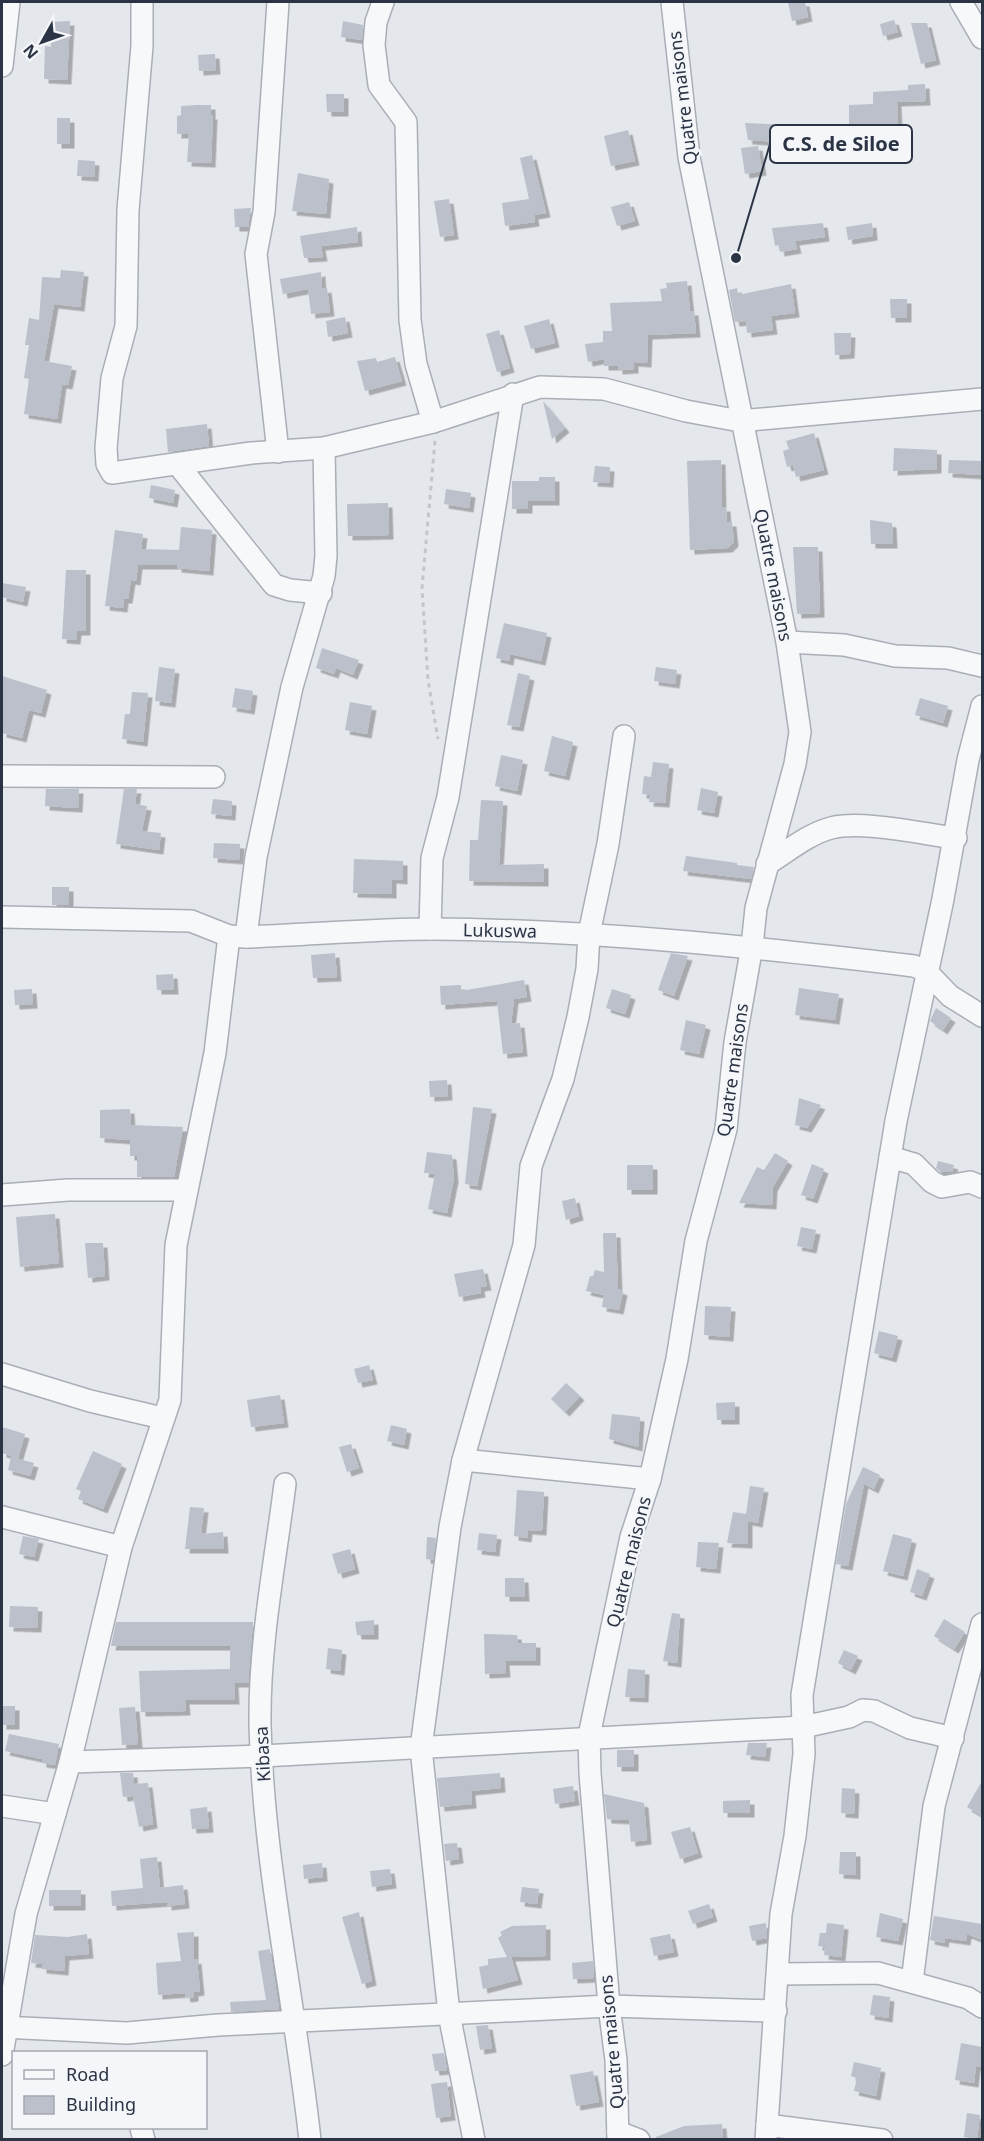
<svg xmlns="http://www.w3.org/2000/svg" width="984" height="2141" viewBox="0 0 984 2141" font-family="'Noto Sans',sans-serif">
  <style>
    .building { fill: #bbc0ca; filter: url(#shadow) }
    .lines { fill: none; stroke-linecap: round; stroke-linejoin: round }
    .minor-casing { stroke: #a9aeb7; stroke-width: 24 }
    .path { stroke: #c2c5cb; stroke-width: 3; stroke-dasharray: 4.5 4.5; stroke-linecap: butt }
    .minor { stroke: #f7f8fa; stroke-width: 21 }
    .labels { text-anchor: middle; stroke-width: 5; stroke-linejoin: round; paint-order: stroke }
    .street-label { font-size: 18px; fill: #2b3445; stroke: #f4f6f9 }
    .leader { fill: none; stroke: #2b3445; stroke-width: 2 }
    .callout-dot { fill: #2b3445; stroke: #f4f6f9; stroke-width: 2 }
    .callout { fill: #f4f6f9; stroke: #2b3445; stroke-width: 2 }
    .callout-label { font-size: 20px; text-anchor: middle; font-weight: bold; fill: #2b3445 }
  </style>
  <defs>
    <filter id="shadow"><feDropShadow dx="4.5" dy="4.5" stdDeviation="0" flood-color="#0004"/></filter>
  </defs>
  <rect width="100%" height="100%" fill="#e4e7ec"/>
  <!-- building -->
  <g class="building">
    <polygon points="788,2 805,2 808,17 792,21"/>
    <polygon points="894,20 898,32 883,36 880,24"/>
    <polygon points="70,21 67,80 44,79 45,46 51,47 50,22"/>
    <polygon points="343,21 363,25 362,40 341,37"/>
    <polygon points="911,23 927,23 936,60 921,64"/>
    <polygon points="215,54 216,70 199,71 198,55"/>
    <polygon points="925,84 926,101 897,102 898,124 888,125 887,149 868,148 869,125 849,126 849,105 873,104 873,92 908,90 908,85"/>
    <polygon points="326,94 344,94 344,112 327,112"/>
    <polygon points="197,105 211,105 211,115 213,115 211,163 187,162 189,134 177,134 177,116 181,115 181,106"/>
    <rect x="57" y="118" width="13" height="26"/>
    <polygon points="745,123 792,125 791,143 748,140"/>
    <polygon points="628,130 635,161 611,166 604,136"/>
    <polygon points="758,146 762,171 745,174 741,148"/>
    <polygon points="532,155 546,213 534,215 535,222 505,226 502,203 529,199 520,158"/>
    <polygon points="78,160 95,161 94,177 77,176"/>
    <polygon points="298,173 329,179 326,214 292,211"/>
    <polygon points="449,199 454,235 440,237 434,201"/>
    <polygon points="629,202 635,221 617,226 611,207"/>
    <polygon points="251,208 248,227 235,227 234,209"/>
    <polygon points="823,223 825,237 795,241 797,249 780,252 779,245 775,246 772,228"/>
    <polygon points="872,223 873,236 848,240 846,227"/>
    <polygon points="357,227 358,242 321,246 323,257 304,258 300,236"/>
    <polygon points="61,270 84,272 80,307 54,304 44,361 72,366 68,385 62,384 57,419 24,414 29,379 24,378 29,345 25,345 29,318 39,320 42,277 60,278"/>
    <polygon points="321,272 322,289 327,288 330,312 311,314 308,289 283,294 280,279"/>
    <polygon points="687,281 690,311 694,311 696,333 648,335 647,363 634,362 634,369 618,370 618,366 604,366 604,359 588,362 585,344 603,342 603,331 612,331 610,303 662,301 660,289 667,288 666,283"/>
    <polygon points="791,284 795,313 771,316 773,330 747,333 746,321 735,322 729,290 737,288 738,295"/>
    <polygon points="890,299 907,299 907,318 891,318"/>
    <polygon points="345,317 348,333 328,337 326,321"/>
    <polygon points="549,319 555,343 531,349 524,326"/>
    <polygon points="499,330 510,368 497,372 486,334"/>
    <polygon points="834,333 851,333 850,354 835,355"/>
    <polygon points="395,357 402,381 365,391 357,361 376,358 377,362"/>
    <polygon points="543,401 565,428 552,439"/>
    <polygon points="207,424 209,446 168,452 166,429"/>
    <polygon points="814,433 824,470 796,477 793,465 787,467 783,451 789,449 786,441"/>
    <polygon points="894,448 937,450 937,469 893,471"/>
    <polygon points="721,460 722,507 726,507 727,522 732,522 734,542 728,548 690,550 687,461"/>
    <polygon points="949,460 982,461 982,475 948,473"/>
    <polygon points="595,466 610,467 609,483 593,482"/>
    <polygon points="539,477 555,477 555,501 528,501 528,509 512,509 512,481 539,481"/>
    <polygon points="151,485 175,490 173,503 149,498"/>
    <polygon points="446,489 471,493 469,508 444,504"/>
    <polygon points="388,503 389,535 348,536 347,504"/>
    <polygon points="870,520 892,523 893,544 871,544"/>
    <polygon points="181,527 212,530 209,571 177,568 177,565 138,565 136,581 131,580 128,599 124,599 123,608 105,606 115,530 143,534 141,549 179,550"/>
    <polygon points="793,547 818,547 820,613 797,614"/>
    <polygon points="66,570 86,570 86,631 77,631 76,640 62,639"/>
    <polygon points="2,583 26,587 23,602 2,597"/>
    <polygon points="504,623 547,633 541,661 510,654 509,661 496,658"/>
    <polygon points="322,648 359,660 353,675 336,668 334,674 316,668"/>
    <polygon points="159,667 175,669 171,703 155,701"/>
    <polygon points="656,667 677,670 675,684 654,681"/>
    <polygon points="518,673 530,676 519,727 507,725"/>
    <polygon points="2,676 47,690 41,713 29,710 22,738 2,733"/>
    <polygon points="235,688 253,691 250,710 232,707"/>
    <polygon points="132,692 148,693 143,742 122,739 125,714 130,714"/>
    <polygon points="920,698 948,706 943,723 915,715"/>
    <polygon points="350,702 372,706 367,734 345,730"/>
    <polygon points="552,736 573,742 565,776 544,771"/>
    <polygon points="501,755 523,760 517,791 495,786"/>
    <polygon points="653,762 669,764 665,803 649,802 650,795 642,794 644,776 651,777"/>
    <polygon points="701,788 718,792 714,813 697,810"/>
    <polygon points="46,789 79,789 78,808 45,806"/>
    <polygon points="124,789 137,789 135,804 147,806 142,831 161,833 159,850 116,844"/>
    <polygon points="213,799 232,801 231,816 211,814"/>
    <polygon points="481,800 503,801 499,865 544,864 544,882 469,881 470,840 478,840"/>
    <polygon points="214,843 240,844 239,860 213,858"/>
    <polygon points="686,856 737,863 737,865 754,867 751,879 683,871"/>
    <polygon points="354,859 403,861 403,880 392,879 392,894 353,893"/>
    <rect x="52" y="887" width="17" height="18"/>
    <polygon points="335,953 337,977 313,978 311,955"/>
    <polygon points="671,953 688,956 674,996 658,990"/>
    <polygon points="173,974 174,990 157,990 156,975"/>
    <polygon points="524,980 527,997 514,999 511,1024 520,1023 523,1052 503,1054 497,1001 441,1005 440,986 461,985 461,991"/>
    <polygon points="799,988 839,994 835,1020 795,1015"/>
    <polygon points="32,989 33,1004 15,1005 14,990"/>
    <polygon points="612,989 631,995 625,1014 606,1008"/>
    <polygon points="936,1008 951,1018 943,1030 930,1021"/>
    <polygon points="686,1020 706,1025 699,1054 680,1050"/>
    <polygon points="447,1080 448,1096 430,1097 429,1081"/>
    <polygon points="799,1098 821,1105 807,1128 795,1125"/>
    <polygon points="473,1107 492,1109 477,1186 465,1184"/>
    <polygon points="130,1109 131,1125 183,1127 174,1177 137,1177 137,1156 130,1156 130,1140 100,1138 100,1110"/>
    <polygon points="427,1152 452,1155 454,1178 447,1213 428,1209 435,1174 424,1173"/>
    <polygon points="775,1153 788,1161 773,1187 772,1205 739,1203 757,1167 764,1170"/>
    <polygon points="938,1161 954,1165 952,1172 940,1172 936,1168"/>
    <polygon points="812,1164 824,1169 813,1199 801,1195"/>
    <rect x="627" y="1165" width="26" height="25"/>
    <polygon points="575,1198 579,1216 566,1220 562,1201"/>
    <polygon points="55,1214 59,1263 20,1267 16,1217"/>
    <polygon points="801,1227 816,1230 812,1249 797,1246"/>
    <polygon points="603,1233 616,1233 618,1289 623,1291 619,1310 602,1307 604,1295 586,1291 590,1276 593,1276 595,1270 604,1272"/>
    <polygon points="85,1243 103,1243 105,1276 88,1278"/>
    <polygon points="483,1269 487,1286 480,1287 481,1293 459,1297 454,1274"/>
    <polygon points="705,1306 731,1307 729,1337 704,1335"/>
    <polygon points="879,1331 898,1336 892,1358 874,1353"/>
    <polygon points="369,1365 373,1380 358,1383 354,1369"/>
    <polygon points="566,1383 580,1396 565,1412 551,1399"/>
    <polygon points="280,1395 284,1423 251,1427 247,1400"/>
    <polygon points="735,1402 735,1420 717,1420 716,1403"/>
    <polygon points="612,1414 640,1417 638,1447 609,1439"/>
    <polygon points="391,1425 407,1429 404,1445 387,1441"/>
    <polygon points="2,1427 25,1434 18,1458 2,1453"/>
    <polygon points="351,1444 359,1468 347,1472 339,1447"/>
    <polygon points="93,1451 122,1464 103,1509 78,1499 81,1491 76,1489"/>
    <polygon points="11,1457 34,1463 30,1476 8,1470"/>
    <polygon points="863,1467 880,1475 874,1489 864,1484 848,1566 836,1564 846,1504"/>
    <polygon points="750,1486 764,1488 758,1523 748,1521 748,1544 727,1543 733,1512 746,1514"/>
    <polygon points="517,1490 544,1492 542,1531 528,1530 527,1538 514,1536"/>
    <polygon points="190,1507 204,1508 201,1534 223,1532 224,1549 185,1549"/>
    <polygon points="479,1533 497,1535 495,1552 477,1550"/>
    <polygon points="893,1534 912,1539 903,1576 883,1571"/>
    <polygon points="23,1536 39,1539 34,1557 19,1554"/>
    <polygon points="427,1537 436,1538 433,1560 426,1559"/>
    <polygon points="698,1542 719,1543 716,1569 696,1567"/>
    <polygon points="350,1549 355,1569 338,1574 332,1554"/>
    <polygon points="917,1569 930,1574 922,1596 910,1592"/>
    <polygon points="505,1578 524,1578 525,1597 505,1597"/>
    <polygon points="10,1606 38,1607 37,1628 9,1627"/>
    <polygon points="672,1613 680,1614 677,1663 663,1661"/>
    <polygon points="944,1619 965,1632 954,1649 934,1636"/>
    <polygon points="374,1620 374,1635 357,1635 355,1622"/>
    <polygon points="116,1622 253,1622 248,1683 234,1683 235,1700 185,1700 186,1711 141,1712 139,1671 230,1669 230,1646 111,1646"/>
    <polygon points="484,1634 517,1635 518,1643 536,1643 536,1661 505,1661 506,1673 485,1674"/>
    <polygon points="328,1648 342,1650 340,1671 326,1669"/>
    <polygon points="844,1650 858,1656 851,1670 838,1663"/>
    <polygon points="628,1669 645,1670 644,1698 625,1697"/>
    <rect x="2" y="1706" width="13" height="19"/>
    <polygon points="135,1707 138,1744 122,1745 119,1708"/>
    <polygon points="9,1734 59,1744 55,1765 42,1763 42,1759 5,1751"/>
    <polygon points="748,1743 767,1743 765,1757 746,1755"/>
    <rect x="617" y="1750" width="17" height="17"/>
    <polygon points="120,1773 133,1773 134,1784 148,1783 153,1824 139,1827 133,1796 123,1797"/>
    <polygon points="500,1773 501,1788 471,1791 472,1804 440,1807 437,1778"/>
    <polygon points="982,1781 982,1816 967,1807"/>
    <polygon points="573,1786 575,1801 555,1804 553,1789"/>
    <polygon points="842,1788 855,1789 854,1814 841,1813"/>
    <polygon points="604,1794 644,1803 647,1840 631,1842 629,1820 607,1819"/>
    <polygon points="750,1800 750,1813 723,1813 723,1801"/>
    <polygon points="207,1807 209,1828 192,1829 190,1809"/>
    <polygon points="690,1827 698,1853 680,1859 671,1832"/>
    <polygon points="457,1843 459,1859 446,1861 444,1844"/>
    <polygon points="840,1852 856,1852 856,1875 839,1874"/>
    <polygon points="157,1857 160,1888 183,1885 185,1904 167,1906 167,1902 112,1906 111,1891 143,1888 140,1859"/>
    <polygon points="322,1863 323,1877 304,1879 303,1865"/>
    <polygon points="390,1869 392,1884 372,1887 370,1871"/>
    <polygon points="522,1887 539,1889 537,1904 520,1902"/>
    <rect x="49" y="1890" width="32" height="16"/>
    <polygon points="709,1904 713,1917 693,1924 688,1911"/>
    <polygon points="359,1912 372,1981 362,1984 342,1917"/>
    <polygon points="880,1913 903,1919 898,1941 876,1937"/>
    <polygon points="934,1916 982,1924 982,1940 967,1934 966,1941 945,1938 944,1943 930,1940"/>
    <polygon points="766,1923 767,1938 752,1941 749,1926"/>
    <polygon points="827,1923 844,1925 841,1957 824,1955 825,1947 818,1946 820,1933 826,1933"/>
    <polygon points="546,1925 546,1956 511,1957 518,1980 483,1989 479,1967 488,1965 488,1959 507,1957 498,1938 502,1935 500,1932 512,1926"/>
    <polygon points="194,1932 194,1960 197,1959 200,1991 194,1992 194,1997 186,1998 185,1993 158,1995 156,1963 181,1961 177,1933"/>
    <polygon points="87,1934 89,1954 65,1956 64,1971 42,1969 42,1964 31,1963 35,1935 68,1937"/>
    <polygon points="670,1934 674,1952 654,1956 650,1938"/>
    <polygon points="270,1949 279,2009 231,2012 230,2002 266,2000 258,1951"/>
    <polygon points="593,1961 594,1978 573,1979 572,1963"/>
    <polygon points="873,1995 890,1997 888,2018 870,2015"/>
    <polygon points="488,2025 492,2048 480,2050 476,2026"/>
    <polygon points="961,2043 982,2047 982,2067 976,2066 974,2083 955,2080"/>
    <polygon points="444,2053 447,2070 435,2071 432,2054"/>
    <polygon points="854,2062 881,2068 876,2096 854,2091 857,2078 851,2076"/>
    <polygon points="593,2071 599,2102 576,2106 570,2075"/>
    <polygon points="447,2082 451,2116 436,2118 431,2084"/>
    <polygon points="967,2113 980,2115 977,2139 964,2137"/>
    <polygon points="722,2124 723,2139 656,2139 656,2137 684,2126"/>
  </g>
  <g class="lines">
    <!-- minor casing -->
    <g class="minor-casing">
      <g id="minor">
        <polyline points="142,2 142,46 128,210 126,326 112,378 106,448 107,464 112,473 251,453 324,448 433,422 540,387 604,389 686,411 740,421 982,399"/>
        <polyline points="278,2 264,212 256,254 278,452"/>
        <polyline points="383,2 376,22 374,45 379,85 406,122 410,320 416,364 433,422"/>
        <polyline points="961,2 982,38"/>
        <polyline points="2,66 9,2"/>
        <polyline points="179,466 274,585 290,590 321,593"/>
        <polyline points="787,642 844,645 895,656 948,658 982,666"/>
        <polyline points="2,776 214,777"/>
        <path d="M767,864C787,852 808,834 831,828C861,820 923,834 956,838"/>
        <path d="M2,917L191,921L229,936L246,937C308,935 371,929 433,929C594,930 754,947 914,966L926,971L950,996L982,1016"/>
        <polyline points="430,929 432,858 448,797 513,394"/>
        <polyline points="246,937 256,857 292,687 324,576 326,556 324,448"/>
        <polyline points="890,1157 914,1164 932,1182 942,1187 970,1182 982,1187"/>
        <polyline points="2,1195 68,1190 185,1190"/>
        <polyline points="2,1374 90,1401 162,1418"/>
        <polyline points="463,1460 650,1479"/>
        <path d="M285,1484C275,1563 259,1644 260,1724C263,1864 295,2001 310,2140"/>
        <polyline points="2,1517 121,1547"/>
        <polyline points="70,1762 262,1756 803,1727 849,1717 863,1710 874,1711 910,1728 953,1738"/>
        <polyline points="2,1806 55,1814"/>
        <polyline points="778,1974 878,1973 968,1998 982,2007"/>
        <polyline points="912,1982 934,1806 982,1624"/>
        <polyline points="2,2027 127,2033 218,2025 609,2006 776,2011"/>
        <polyline points="2,2055 26,1914 70,1762 121,1547 170,1400 176,1245 215,1053 229,936"/>
        <polyline points="767,2125 882,2140"/>
        <polyline points="141,2128 144,2140"/>
        <polyline points="618,2132 639,2140"/>
        <polyline points="474,2140 449,2014 421,1748 450,1527 463,1460 524,1245 531,1166 563,1079 578,1017 587,969 589,934 608,844 624,736"/>
        <polyline points="618,2140 616,2060 609,2006 590,1773 589,1736 631,1537 650,1479 677,1359 696,1241 726,1129 735,1042 752,946 756,908 795,764 800,732 787,642 689,157 672,2"/>
        <polyline points="766,2140 781,1914 795,1836 804,1754 802,1695 896,1121 943,899 968,760 982,706"/>
      </g>
    </g>
    <!-- path -->
    <polyline class="path" points="435,441 422,588 428,680 438,739"/>
    <!-- minor -->
    <use href="#minor" class="minor"/>
  </g>
  <g class="labels">
    <!-- street labels -->
    <g class="street-label">
      <text transform="translate(683 98) rotate(-97)" y="6">Quatre maisons</text>
      <text transform="translate(773 575) rotate(79)" y="6">Quatre maisons</text>
      <text transform="translate(500 931) rotate(1)" y="6">Lukuswa</text>
      <text transform="translate(733 1070) rotate(-82)" y="6">Quatre maisons</text>
      <text transform="translate(629 1562) rotate(-76)" y="6">Quatre maisons</text>
      <text transform="translate(263 1754) rotate(-93)" y="6">Kibasa</text>
      <text transform="translate(612 2042) rotate(-95)" y="6">Quatre maisons</text>
    </g>
  </g>
  <!-- callouts -->
  <path class="leader" d="M736 258L770 144"/>
  <circle class="callout-dot" cx="736" cy="258" r="6"/>
  <rect class="callout" x="770" y="125" width="142" height="38" rx="6"/>
  <g class="callout-label">
    <text x="841" y="151">C.S. de Siloe</text>
  </g>
  <!-- border -->
  <rect width="984" height="2141" fill="none" stroke="#2b3445" stroke-width="6"/>
  <!-- legend -->
  <rect x="12" y="2051" width="195" height="78" fill="#f4f6f9" stroke="#a4a8b1" stroke-width="1.5"/>
  <rect x="24" y="2070" width="30" height="9" fill="#f7f8fa" stroke="#a4a8b1" stroke-width="1.5"/>
  <text x="66" y="2081" font-size="18" fill="#2b3445">Road</text>
  <rect x="24" y="2096" width="30" height="18" fill="#bbc0ca" stroke="#a4a8b1" stroke-width="1.5"/>
  <text x="66" y="2111" font-size="18" fill="#2b3445">Building</text>
  <!-- north arrow -->
  <g transform="translate(42 42) rotate(230)" stroke="#f4f6f9" stroke-width="4.5" paint-order="stroke">
  <path d="M0-4.5L10 22L0 15L-10 22Z" fill="#2b3445"/>
  <text y="-9" font-size="16" font-weight="bold" text-anchor="middle" fill="#2b3445">N</text>
  </g>
</svg>
